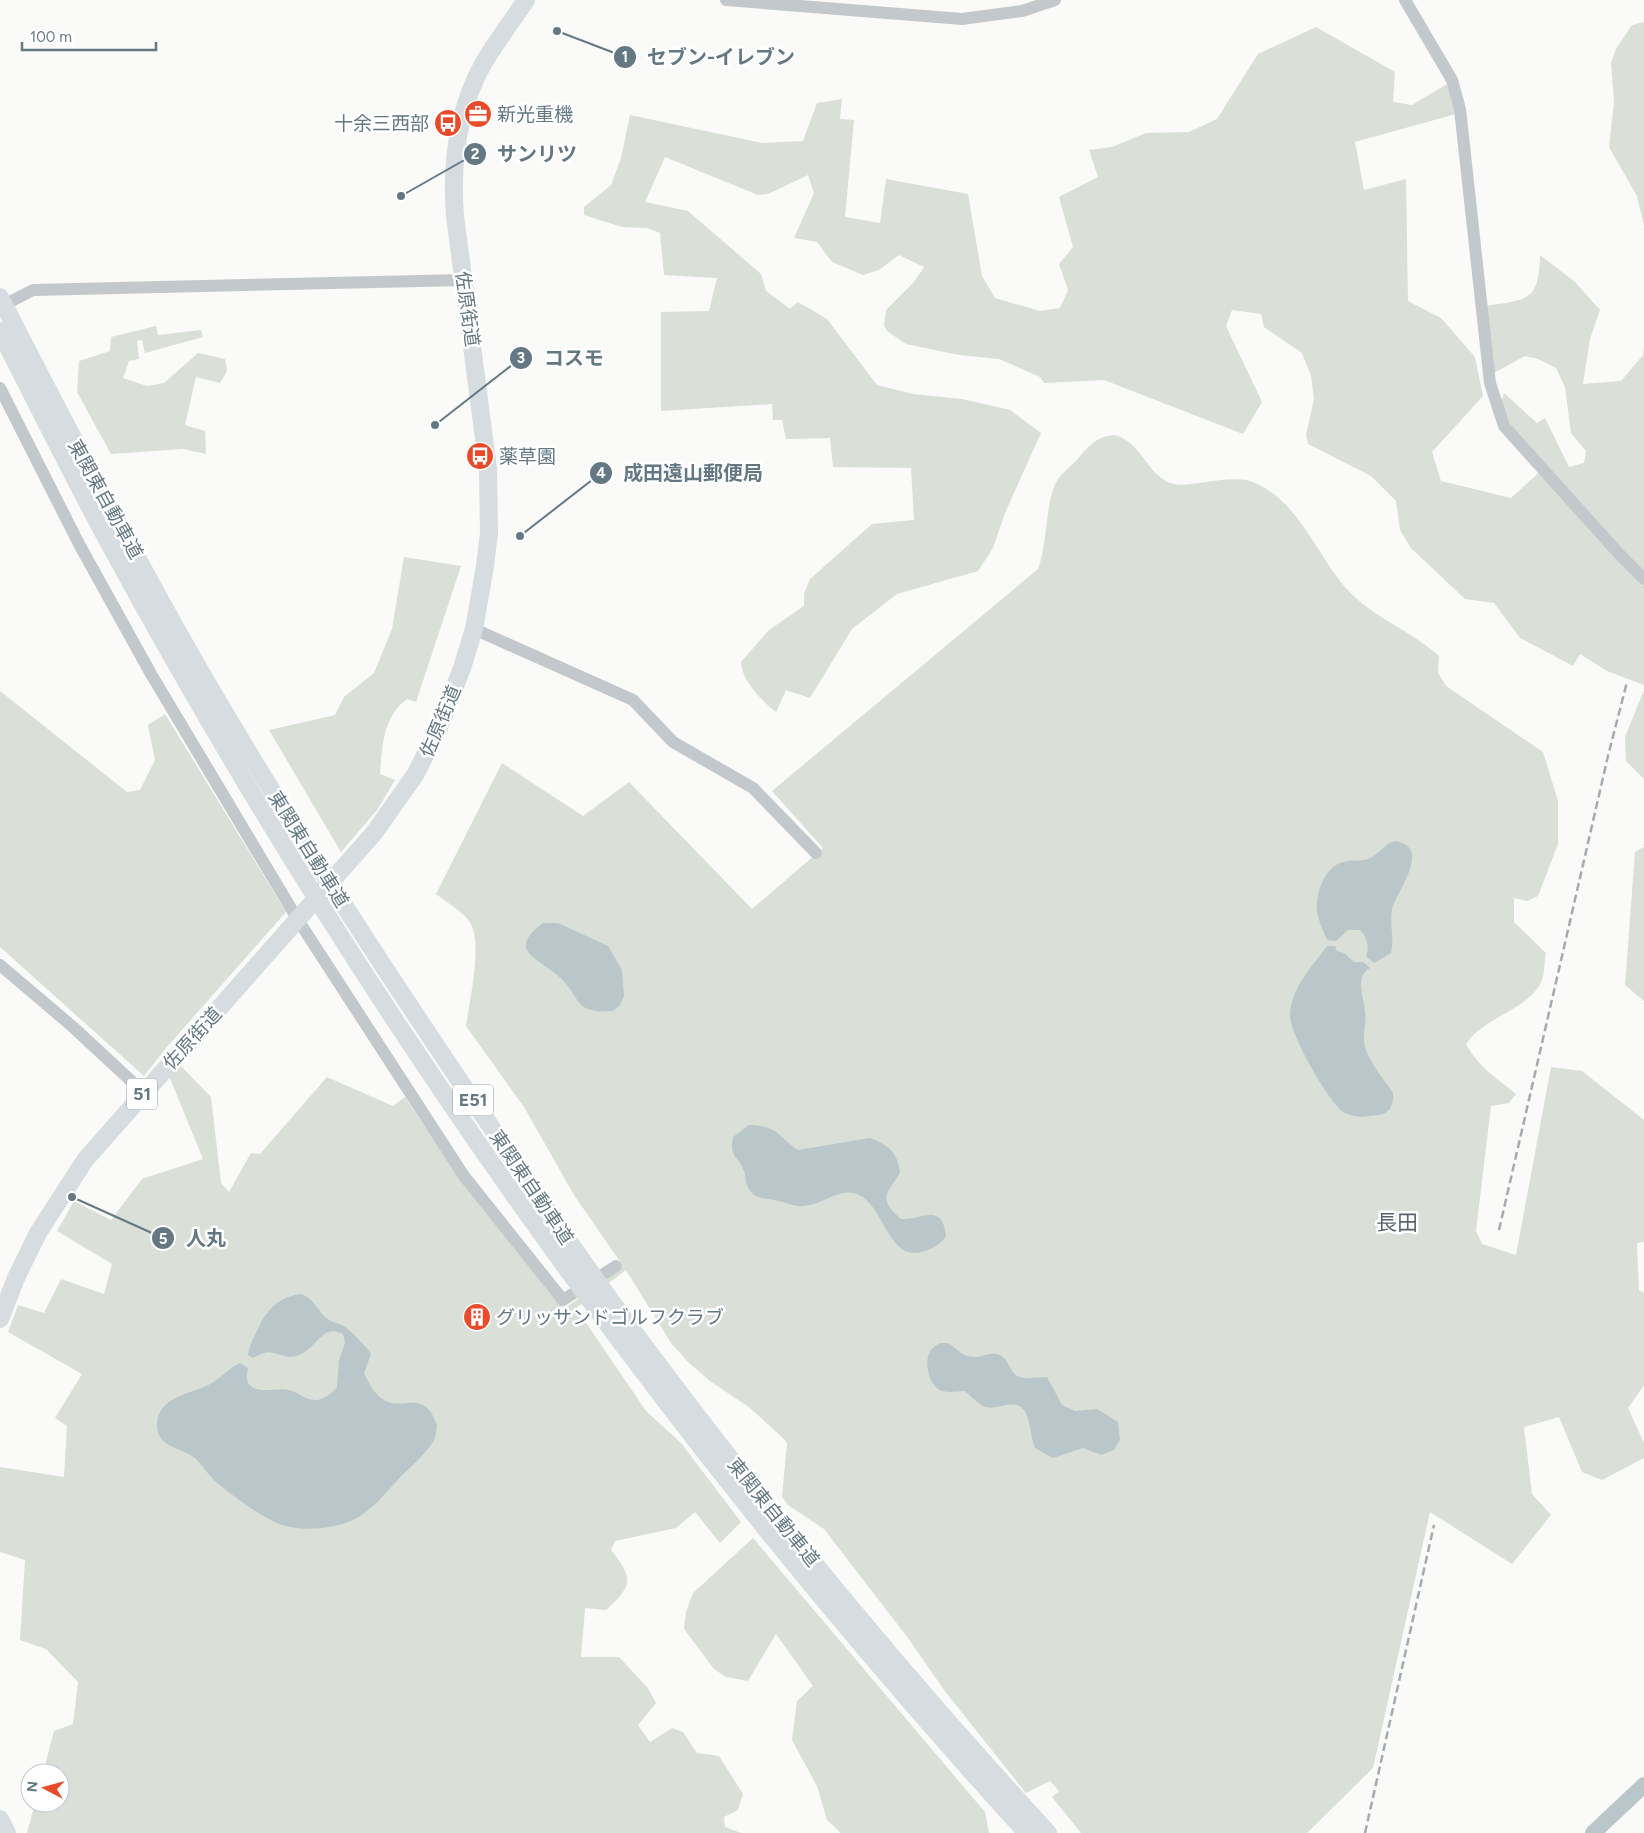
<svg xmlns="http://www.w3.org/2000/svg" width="1644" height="1833" viewBox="0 0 1644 1833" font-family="Figtree,'Noto Sans JP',sans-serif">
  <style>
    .green { fill: #dadfd7 }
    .water { fill: #b9c7ca }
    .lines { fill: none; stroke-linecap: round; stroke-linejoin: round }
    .river { stroke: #b9c7ca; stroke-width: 16 }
    .minor { stroke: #c3c8cc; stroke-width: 12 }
    .highway { stroke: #d6dcdf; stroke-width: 18 }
    .rail { stroke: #a2abb0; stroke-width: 2.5; stroke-dasharray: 8 4; stroke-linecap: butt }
    .labels { text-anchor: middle; stroke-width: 5; stroke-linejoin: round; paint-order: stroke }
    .shield { fill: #fff; stroke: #92a0a9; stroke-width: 1 }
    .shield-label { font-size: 18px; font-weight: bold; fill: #647884 }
    .poi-label { font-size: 19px; fill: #647884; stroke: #fff; text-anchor: start }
    .street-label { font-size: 19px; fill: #647884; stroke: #fff }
    .quarter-label { font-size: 21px; fill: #57656e; stroke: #fff }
    .leader { fill: none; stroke: #647884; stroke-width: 2 }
    .callout-dot { fill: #647884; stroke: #fff; stroke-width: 2 }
    .mark-label { font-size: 15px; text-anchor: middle; font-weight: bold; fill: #fff }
    .callout-label { font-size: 20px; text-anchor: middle; font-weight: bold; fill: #647884; stroke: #fff; stroke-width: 5; stroke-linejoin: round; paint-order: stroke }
  </style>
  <rect width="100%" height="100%" fill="#fafaf8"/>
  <!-- green -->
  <g class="green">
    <polygon points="1644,22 1644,226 1637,196 1609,147 1614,102 1611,63 1616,49 1632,25"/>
    <path d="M1316,27L1395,72L1393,102L1412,105L1447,84L1456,114L1355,142L1364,190L1406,179L1408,301L1441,318L1475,357L1483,396L1432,452L1441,481L1511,498L1544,468L1514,434L1501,404L1504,393L1537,423L1545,418L1569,467L1584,463L1586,451L1571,433L1565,387L1556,368L1538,359L1525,356L1494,373L1485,306C1527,300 1539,302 1540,255L1575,282L1600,310L1590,339L1583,384L1621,381L1643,355L1644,348V685L1607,671L1580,654L1573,666L1520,638L1494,603L1465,599L1411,548L1400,530L1396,501L1371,476L1308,444L1306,435L1314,399L1311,376L1302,353L1264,327L1261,314L1232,310L1226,326L1262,402L1243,434L1104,380L1044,383L1040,377L999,359L959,355L906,344L887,331L884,326L886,310L914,282L924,267L899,255L879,270L863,275L832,262L817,242L794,238L814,193L808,175L768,194L758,195L665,157L645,202L688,211L761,274L766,291L790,309L798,302L827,319L877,385L913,394L962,399L1010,410L1041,433L1005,513L993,548L978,571L897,594L852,629L810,698L786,690L776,712C761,700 742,681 741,662L769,630L804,606V594L810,579L872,524L914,520L911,468L833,467L830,438L786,439L782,420H773L772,404L661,411V312L709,311L717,278L664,275L660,233L647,228L622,227L584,215V207L611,185L621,158L630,115L762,143L803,141L817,103L842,99L840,119L854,120L845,217L880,223L886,179L968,194L982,276L995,298L1040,311L1060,308L1068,290L1059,264L1073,247L1059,197L1098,177L1089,150L1112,147L1146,133L1189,132L1217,119L1258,54Z"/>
    <polygon points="156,326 158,335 201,330 203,337 145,353 142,340 137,341 139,359 129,361 123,378 147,386 164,383 198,353 225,359 227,371 220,383 196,377 185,425 205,431 206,454 183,449 111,454 77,392 79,361 110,351 111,337"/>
    <path d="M1114,435C1141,441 1146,473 1170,483C1187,490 1229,473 1253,482C1296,500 1313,546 1340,581C1368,617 1407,627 1439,656L1438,673L1446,686L1543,752L1558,801V844L1538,896L1527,901L1514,898V922L1546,953C1544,961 1545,972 1542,980C1531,1009 1483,1017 1466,1044C1477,1066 1498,1079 1516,1094L1509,1103L1491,1106L1476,1231L1482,1244L1516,1255L1551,1067L1582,1071L1644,1120V1242L1637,1243L1639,1290L1644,1293V1385L1628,1408L1644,1443V1458L1602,1480L1582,1472L1559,1417L1524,1427L1532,1494L1551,1515L1512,1564L1430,1512L1373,1768L1307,1833H1081L1052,1797L1059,1791L1050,1781L1026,1793L944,1690L908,1638L824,1529L788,1505L782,1497L787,1443L785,1440L750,1408L710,1381L689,1363L671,1343L626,1270L576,1308L646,1411L681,1443L741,1522L720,1543L695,1512L676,1528L615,1541L611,1550C633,1578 634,1585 606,1610L585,1608L581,1657H619L647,1687L656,1703L638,1725L650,1742L672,1728L683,1732L697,1753L719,1756L743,1794L738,1810L724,1817L725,1827L741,1833H27L35,1803H60V1773H43L54,1731L73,1724L78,1682L46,1649L20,1640L25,1560L0,1552V1467L64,1477L67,1426L55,1418L82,1374L8,1332L18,1305L44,1313L61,1279L104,1294L112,1264L57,1231L74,1201L111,1220L142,1179L203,1159L169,1076L180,1065L211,1097L221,1183L229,1192L251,1153L260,1154L327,1077L393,1106L405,1097C453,1171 508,1240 564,1309L623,1266L574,1195L524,1107L466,1026C469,1003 484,940 469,921C462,911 446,902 436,894L502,763L583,816L629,782L752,909L823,848L772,791L1038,569C1048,543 1045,499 1058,479C1063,472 1071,466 1077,460C1088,446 1096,437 1114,435Z"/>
    <path d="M404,557L461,566L416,702L407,699C383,716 382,748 380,774L395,780L377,810L341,852L269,730L335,715L344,697L374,673L392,629Z"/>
    <polygon points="1644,690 1644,779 1626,761 1625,737"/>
    <polygon points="0,691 127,792 140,790 155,760 148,725 165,714 286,912 166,1048 144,1076 0,947"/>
    <polygon points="1644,847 1644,1001 1625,985 1635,852"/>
    <polygon points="753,1538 985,1812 989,1833 841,1833 827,1820 817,1786 792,1740 797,1701 813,1686 776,1634 748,1681 726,1677 714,1669 684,1629 686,1612 693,1593"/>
  </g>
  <!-- water -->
  <g class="water">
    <path d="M1395,841C1434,847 1395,893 1392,910C1389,924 1395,939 1391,953L1374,963L1366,956C1370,949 1367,934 1359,930H1348L1336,941L1327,940C1323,930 1318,920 1317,910C1316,893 1324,867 1343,862C1352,859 1362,862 1370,858C1380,854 1383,844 1395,841Z"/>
    <path d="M543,923H558L608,946L622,970L624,996L620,1005L613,1011C570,1014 583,996 557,975C536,957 507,950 543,923Z"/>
    <path d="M1327,946H1335L1337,951L1344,953L1354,962H1363L1370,968C1354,977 1364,997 1365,1011C1367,1025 1361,1036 1366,1050C1371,1065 1384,1079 1393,1093C1394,1104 1390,1114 1378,1115C1367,1116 1357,1119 1345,1113C1330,1105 1289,1033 1290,1015C1291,988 1312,967 1327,946Z"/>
    <path d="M749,1125C779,1126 777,1136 798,1150L870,1138C889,1145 898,1153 900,1173C886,1194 878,1199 901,1219C921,1221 942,1201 946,1236C941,1244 934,1248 925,1251C888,1264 886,1208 859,1195C840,1186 823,1205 804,1206C795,1207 787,1203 779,1201C765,1197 753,1201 747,1185C745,1181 746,1175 744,1171C738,1154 729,1159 733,1137Z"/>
    <path d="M300,1294C316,1298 317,1312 329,1320C334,1323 339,1323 344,1326C350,1330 368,1348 371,1354L364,1373C388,1427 410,1388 430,1411C433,1415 435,1421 437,1425C436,1430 436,1436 434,1440C429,1451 402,1475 393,1485C383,1496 373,1508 360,1516C340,1529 305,1532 282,1525C267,1521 225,1491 213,1479C207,1473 202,1465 196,1459C184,1448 158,1448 157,1427C156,1395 192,1395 212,1383C222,1377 229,1368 240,1363L248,1368C247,1374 245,1382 251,1386C260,1394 278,1387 289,1390C300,1393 306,1401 318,1400C326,1398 332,1393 337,1387L339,1360L345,1343L343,1334C323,1323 317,1347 301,1354C285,1362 276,1349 264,1353C260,1354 257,1356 253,1358L248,1355C249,1347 252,1341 256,1333C265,1312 276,1298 300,1294Z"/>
    <path d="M940,1343H948C957,1348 962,1357 974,1357C984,1357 990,1351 1000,1355C1010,1360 1009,1374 1020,1377C1028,1379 1039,1377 1047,1377L1062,1405L1075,1411L1097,1409L1118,1422L1120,1440L1114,1450L1101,1455L1083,1448L1053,1458L1035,1448C1030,1436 1031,1415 1021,1407C1011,1399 995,1412 983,1406C977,1403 971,1396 965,1391C958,1391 948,1393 942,1391C930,1387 924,1365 929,1354C931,1348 935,1346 940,1343Z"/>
  </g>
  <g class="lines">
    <!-- river -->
    <polyline class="river" points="1593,1833 1644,1785"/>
    <!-- minor -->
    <g class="minor">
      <polyline points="726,0 962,19 1022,11 1055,0"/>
      <polyline points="1405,0 1452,80 1460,109 1490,383 1504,426 1621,556 1644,579"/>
      <polyline points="0,307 33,290 464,280"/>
      <polyline points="0,388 79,544 151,674 298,920 464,1176 563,1300 616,1266"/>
      <polyline points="474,629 633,700 673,742 753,788 816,853"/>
      <polyline points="0,965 73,1027 143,1092"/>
    </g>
    <!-- highway -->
    <g class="highway">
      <path d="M0,297C64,422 129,547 199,669C293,831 396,988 502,1143C539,1197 575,1252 614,1305C749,1489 894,1666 1048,1833"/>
      <path d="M0,331C36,402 71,473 109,543C361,1008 671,1443 1027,1833"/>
      <path d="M0,1319L16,1278L38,1233L85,1160L374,833L415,775L439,728L462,668L474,629L485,566L489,533L488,469L455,216C451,163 457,111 483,64C496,42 512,21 526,0"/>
      <polyline points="0,1819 7,1833"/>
    </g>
    <!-- rail -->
    <g class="rail">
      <polyline points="1499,1230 1608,756 1627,682"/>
      <polyline points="1365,1833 1434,1525"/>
    </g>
  </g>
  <!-- icons -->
  <defs>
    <g id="office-disc" transform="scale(1.4375)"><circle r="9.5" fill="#e84a2a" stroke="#fff"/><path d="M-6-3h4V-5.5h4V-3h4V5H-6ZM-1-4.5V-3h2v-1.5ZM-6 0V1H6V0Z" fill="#fff"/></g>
    <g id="bus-disc" transform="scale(1.4375)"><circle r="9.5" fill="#e84a2a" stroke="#fff"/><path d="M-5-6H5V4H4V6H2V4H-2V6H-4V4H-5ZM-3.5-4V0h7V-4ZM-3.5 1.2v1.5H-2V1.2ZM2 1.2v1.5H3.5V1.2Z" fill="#fff"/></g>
    <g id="building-disc" transform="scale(1.4375)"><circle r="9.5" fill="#e84a2a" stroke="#fff"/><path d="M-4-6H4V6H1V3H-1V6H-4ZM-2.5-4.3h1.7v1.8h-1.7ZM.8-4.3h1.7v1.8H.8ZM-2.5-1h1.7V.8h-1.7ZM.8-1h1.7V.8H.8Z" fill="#fff"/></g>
  </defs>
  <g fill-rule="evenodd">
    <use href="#office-disc" x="478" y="114"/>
    <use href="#bus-disc" x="448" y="123"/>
    <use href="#bus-disc" x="480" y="456"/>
    <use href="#building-disc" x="477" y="1317"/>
  </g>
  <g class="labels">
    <!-- shield labels -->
    <g class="shield">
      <rect x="127" y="1078.5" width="30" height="31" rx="4"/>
      <rect x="453" y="1084.5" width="40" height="31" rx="4"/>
    </g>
    <g class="shield-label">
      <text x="142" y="1100">51</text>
      <text x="473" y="1106">E51</text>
    </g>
    <!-- poi labels -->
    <g class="poi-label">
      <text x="497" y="121">新光重機</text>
      <text x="429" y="130" text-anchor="end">十余三西部</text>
      <text x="499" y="463">薬草園</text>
      <text x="496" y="1324">グリッサンドゴルフクラブ</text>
    </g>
    <!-- street labels -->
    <g class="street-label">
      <text transform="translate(468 309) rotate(82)" y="7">佐原街道</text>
      <text transform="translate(106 499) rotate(61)" y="7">東関東自動車道</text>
      <text transform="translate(440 721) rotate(-67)" y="7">佐原街道</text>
      <text transform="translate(309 849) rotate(58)" y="7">東関東自動車道</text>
      <text transform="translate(192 1038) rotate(-48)" y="7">佐原街道</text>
      <text transform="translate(532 1187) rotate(56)" y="7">東関東自動車道</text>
      <text transform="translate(774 1512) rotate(51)" y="7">東関東自動車道</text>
    </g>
    <!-- quarter labels -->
    <g class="quarter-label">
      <text x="1397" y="1230">長田</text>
    </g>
  </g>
  <!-- callouts -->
  <path class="leader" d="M557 31L625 57M401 196L475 154M435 425L521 358M520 536L601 473M72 1197L163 1238"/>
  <g class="callout-dot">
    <circle cx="557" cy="31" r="5"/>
    <circle cx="401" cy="196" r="5"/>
    <circle cx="435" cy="425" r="5"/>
    <circle cx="520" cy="536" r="5"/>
    <circle cx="72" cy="1197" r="5"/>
    <circle cx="625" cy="57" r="12"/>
    <circle cx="475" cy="154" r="12"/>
    <circle cx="521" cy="358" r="12"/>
    <circle cx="601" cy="473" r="12"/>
    <circle cx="163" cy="1238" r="12"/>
  </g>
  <g class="mark-label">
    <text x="625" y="62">1</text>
    <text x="475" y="159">2</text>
    <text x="521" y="363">3</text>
    <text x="601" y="478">4</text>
    <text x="163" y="1244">5</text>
  </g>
  <g class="callout-label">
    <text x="721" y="64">セブン-イレブン</text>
    <text x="537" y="161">サンリツ</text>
    <text x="574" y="365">コスモ</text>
    <text x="693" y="480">成田遠山郵便局</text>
    <text x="206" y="1245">人丸</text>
  </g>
  <!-- north arrow -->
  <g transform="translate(45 1788) rotate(276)"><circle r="24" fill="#ffffff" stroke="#c1c9ce"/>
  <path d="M0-4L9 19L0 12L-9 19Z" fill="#e84a2a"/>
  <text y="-8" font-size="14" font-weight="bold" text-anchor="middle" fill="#647884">N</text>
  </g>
  <!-- scale -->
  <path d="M22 42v8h134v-8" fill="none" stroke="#647884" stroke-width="2.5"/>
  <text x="30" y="42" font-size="15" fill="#647884" stroke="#ffffff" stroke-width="4" paint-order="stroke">100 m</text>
</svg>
